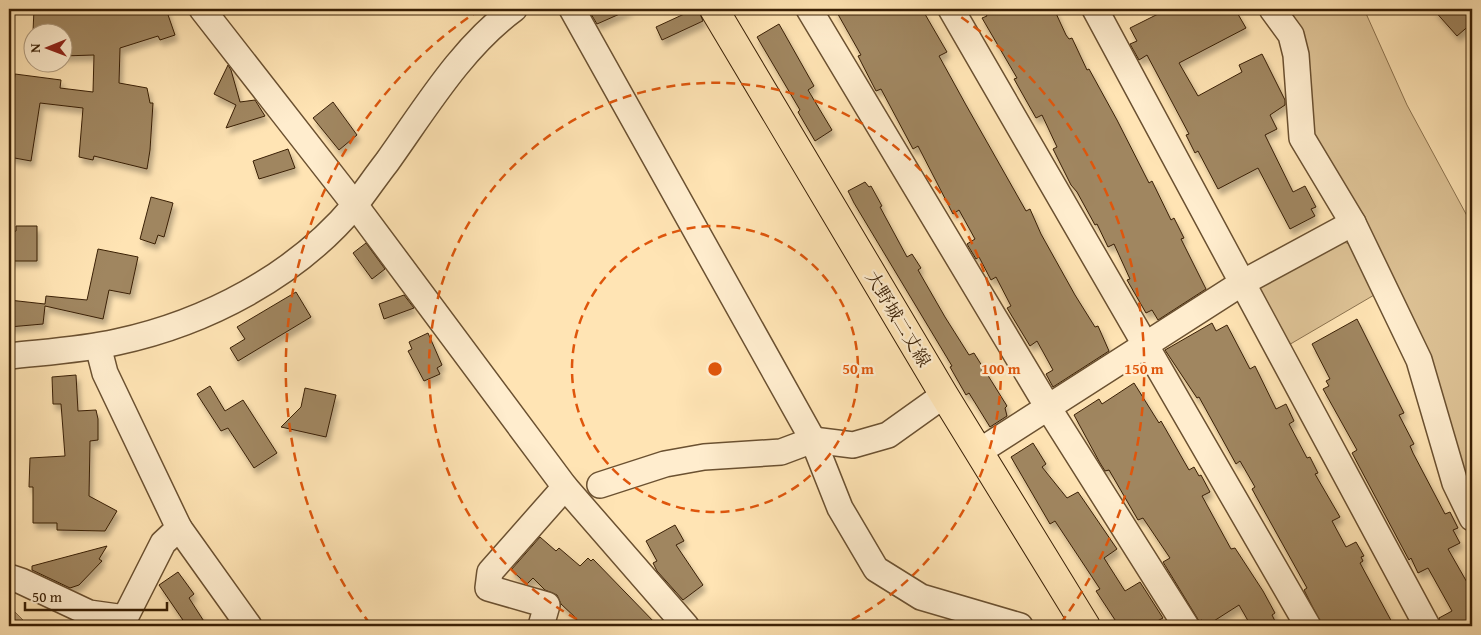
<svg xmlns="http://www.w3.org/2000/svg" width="1481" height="635" viewBox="0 0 1481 635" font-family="'Gentium Book Plus','Noto Serif JP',serif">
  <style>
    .green { fill: #dec396; stroke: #8c724e }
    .water { fill: #bca178; stroke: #886d4a }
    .building { fill: #a08660; stroke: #3a2005; filter: url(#shadow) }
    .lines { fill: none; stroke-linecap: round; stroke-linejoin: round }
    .minor-casing { stroke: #6b5131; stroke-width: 28 }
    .major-casing { stroke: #3a2005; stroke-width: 30 }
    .minor { stroke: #ffedce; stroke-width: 25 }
    .major { stroke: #ffe4b4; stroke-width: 28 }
    .ring { fill: none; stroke: #df560c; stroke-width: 2.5; stroke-dasharray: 9 6 }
    .labels { text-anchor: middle; stroke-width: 4.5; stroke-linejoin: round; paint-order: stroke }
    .street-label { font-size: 18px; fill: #3a2005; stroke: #ffedce }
    .centre { fill: #df560c; stroke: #ffedce; stroke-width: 2.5 }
    .ring-label { font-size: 15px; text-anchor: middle; font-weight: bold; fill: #df560c; stroke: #ffedce; stroke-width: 4.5; stroke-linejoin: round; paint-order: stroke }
  </style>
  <defs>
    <filter id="shadow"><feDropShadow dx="3" dy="5.5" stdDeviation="2.5" flood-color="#0004"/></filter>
  </defs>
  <rect width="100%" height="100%" fill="#ffe4b4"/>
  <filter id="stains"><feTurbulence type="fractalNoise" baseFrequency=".004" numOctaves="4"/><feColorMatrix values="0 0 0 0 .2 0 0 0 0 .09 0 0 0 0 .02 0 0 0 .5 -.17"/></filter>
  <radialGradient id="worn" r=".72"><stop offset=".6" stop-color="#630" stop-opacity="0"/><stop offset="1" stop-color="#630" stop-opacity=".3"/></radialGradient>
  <!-- green -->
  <g class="green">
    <polygon points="1281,9 1364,9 1407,105 1472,225 1472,498 1310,137"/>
    <polygon points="1341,241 1358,247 1381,291 1287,346 1254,287"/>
  </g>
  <!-- water -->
  <polygon class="water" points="9,606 29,626 9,626"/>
  <!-- building -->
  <g class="building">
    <polygon points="34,9 166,9 175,35 160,40 158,36 120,48 119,83 147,88 150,103 153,103 150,150 147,169 94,156 93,160 79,157 83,108 40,103 31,161 9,157 9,130 15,74 61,80 60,88 93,92 94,55 62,56 62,32 33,32"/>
    <polygon points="588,9 631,9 597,24"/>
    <polygon points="695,9 698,9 703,21 662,40 656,27"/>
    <polygon points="835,9 922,9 947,52 939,56 966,105 1026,211 1030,209 1041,234 1075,295 1095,327 1098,326 1109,351 1053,387 1046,374 1053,370 1037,341 1030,346 1007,308 1011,306 996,277 991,280 979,257 976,259 967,244 975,239 959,210 953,214 918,146 913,149 881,89 876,91 858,56 861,55"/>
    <polygon points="983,9 1054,9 1066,35 1069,39 1072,38 1087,70 1089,69 1117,120 1149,183 1152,181 1171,220 1174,218 1184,238 1181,239 1206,289 1158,320 1152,310 1146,313 1127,280 1130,279 1114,244 1108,247 1097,224 1095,225 1077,192 1071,185 1053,149 1057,147 1042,115 1036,118 1014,79 1017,78 982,18 987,16"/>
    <polygon points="1168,9 1235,9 1246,28 1179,63 1198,96 1242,72 1239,65 1262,54 1285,100 1285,105 1270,115 1277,129 1265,135 1293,192 1305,186 1316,207 1311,209 1315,216 1290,229 1258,168 1218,189 1198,151 1195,153 1186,135 1189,134 1147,55 1139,60 1130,44 1137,41 1130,28"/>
    <polygon points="1433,9 1465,9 1472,17 1472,23 1457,36"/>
    <polygon points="779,24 814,86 808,90 832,130 815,141 798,112 800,110 757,37"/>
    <polygon points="228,65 231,70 240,102 255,100 265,116 226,128 236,105 214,94"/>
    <polygon points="333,102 357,135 339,150 313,118"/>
    <polygon points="288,149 295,168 259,179 253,161"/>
    <polygon points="865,182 869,187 871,186 882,206 880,207 907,257 912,254 921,268 918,270 945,317 969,355 974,353 1007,406 1005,408 1007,416 990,427 969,393 966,395 950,367 952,366 854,203 848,191"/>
    <polygon points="151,197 173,203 164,237 158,235 155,244 140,239"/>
    <polygon points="16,226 37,226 37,261 9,261 9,233 16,231"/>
    <polygon points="366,243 385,269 372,279 353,253"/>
    <polygon points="98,249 138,257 130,294 109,290 103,319 45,306 43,324 9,327 9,300 45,304 46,296 87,300"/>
    <polygon points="296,292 311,317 238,361 230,348 245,339 237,327"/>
    <polygon points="404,295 414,308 384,319 379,304"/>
    <polygon points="1357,319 1404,413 1399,415 1414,444 1410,446 1413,453 1445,514 1450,512 1458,528 1453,530 1460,543 1448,549 1472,591 1472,626 1441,626 1439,618 1452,611 1428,568 1418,573 1411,558 1409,560 1352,453 1357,450 1323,389 1329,386 1326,381 1330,379 1312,344"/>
    <polygon points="1212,323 1216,331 1227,325 1250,369 1255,366 1276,409 1286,404 1294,421 1289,424 1307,458 1310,457 1318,473 1315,474 1340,517 1332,521 1346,547 1356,542 1364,556 1361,557 1363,561 1360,563 1394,626 1322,626 1304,590 1307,588 1252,489 1255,487 1240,461 1236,464 1199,397 1197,398 1165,350"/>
    <polygon points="428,333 442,365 437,368 440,374 424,381 408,351 412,349 409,342"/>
    <polygon points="76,375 78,411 96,410 98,419 98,440 90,441 89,496 117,511 105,531 57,530 57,523 33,523 33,487 29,487 30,458 65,456 61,404 53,404 52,377"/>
    <polygon points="1134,383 1159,423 1161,421 1189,470 1194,467 1199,476 1201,475 1210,492 1202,496 1231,549 1235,548 1263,591 1275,613 1272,615 1275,621 1265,626 1251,626 1239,605 1206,626 1202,620 1199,621 1163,562 1170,558 1143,518 1138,520 1109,470 1105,471 1100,463 1074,415 1099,399 1102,404"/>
    <polygon points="210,386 225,411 243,400 277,453 254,468 228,428 221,431 197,394"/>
    <polygon points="305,388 336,395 326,437 281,427 301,407"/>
    <polygon points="1033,443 1046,464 1042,467 1067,498 1078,492 1117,549 1104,558 1125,591 1140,582 1163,618 1148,626 1119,626 1096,591 1100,589 1055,521 1050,524 1011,457"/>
    <polygon points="675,525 684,541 676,545 703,585 683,600 657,571 653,563 657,561 646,541"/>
    <polygon points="540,537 556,551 559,548 580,566 588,558 591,561 593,559 658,626 572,626 577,619 561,604 557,595 545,590 533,578 527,584 511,570"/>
    <polygon points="107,546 99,559 102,561 79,585 70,588 32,570 32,566"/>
    <polygon points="178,572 194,594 189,598 207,626 187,626 159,585"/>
  </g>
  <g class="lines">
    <!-- minor casing -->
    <g class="minor-casing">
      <g id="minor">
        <polyline points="202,9 355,205 565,487 490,572 488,588 547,605 541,626"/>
        <polyline points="572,9 813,440 840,508 876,569 921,597 1020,626"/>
        <polyline points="809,9 1049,409 1186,626"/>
        <polyline points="951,9 1308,626"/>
        <polyline points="1095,9 1427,626"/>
        <polyline points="1272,9 1291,35 1296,55 1302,138 1353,223 1419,360 1455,483 1472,518"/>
        <polyline points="98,346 105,373 179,528"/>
        <path d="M9,356C45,352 82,350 117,342C206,323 296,276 355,205C366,191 376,176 387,162C425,109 461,48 514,9"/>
        <polyline points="980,451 1242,283 1353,223"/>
        <polyline points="600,485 665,464 704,457 781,452 813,440 853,445 888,435 944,395"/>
        <polyline points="565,487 686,626"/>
        <polyline points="9,577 21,581 89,613 125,618 163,543 179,528 249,626"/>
      </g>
    </g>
    <!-- major casing -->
    <g class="major-casing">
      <polyline id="major" points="714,9 944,395 1086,626"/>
    </g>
    <!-- minor -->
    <use href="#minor" class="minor"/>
    <!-- major -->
    <use href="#major" class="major"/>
  </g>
  <!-- distance rings -->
  <g class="ring">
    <circle cx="715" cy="369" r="143"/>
    <path d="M590 626A286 286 0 1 1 840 626"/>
    <path d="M370 624A429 429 0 0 1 481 9M949 9A429 429 0 0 1 1060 624"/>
  </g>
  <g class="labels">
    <!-- street labels -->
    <g class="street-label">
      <text transform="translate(898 319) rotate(59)" y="6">大野城二丈線</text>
    </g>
  </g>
  <circle cx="715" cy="369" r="8" class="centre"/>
  <g class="ring-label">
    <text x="858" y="374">50 m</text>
    <text x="1001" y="374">100 m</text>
    <text x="1144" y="374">150 m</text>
  </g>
  <!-- margin -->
  <rect width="1481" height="635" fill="none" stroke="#ffe4b4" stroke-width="30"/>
  <rect x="10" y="10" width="1461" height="615" fill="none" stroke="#3a2005" stroke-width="2.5"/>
  <rect x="15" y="15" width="1451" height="605" fill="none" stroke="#3a2005"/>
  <!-- north arrow -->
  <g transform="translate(48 48) rotate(269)"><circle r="24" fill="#ffedce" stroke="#b09b7e"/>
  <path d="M0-4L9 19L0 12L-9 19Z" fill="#8f2418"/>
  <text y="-8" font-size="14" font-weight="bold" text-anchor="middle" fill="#3a2005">N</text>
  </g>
  <!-- scale -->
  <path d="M25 602v8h142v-8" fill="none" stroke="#3a2005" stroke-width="2.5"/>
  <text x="32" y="602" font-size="15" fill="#3a2005" stroke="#ffedce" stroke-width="4" paint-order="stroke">50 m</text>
  <rect width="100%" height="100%" filter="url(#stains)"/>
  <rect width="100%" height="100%" fill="url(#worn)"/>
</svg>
